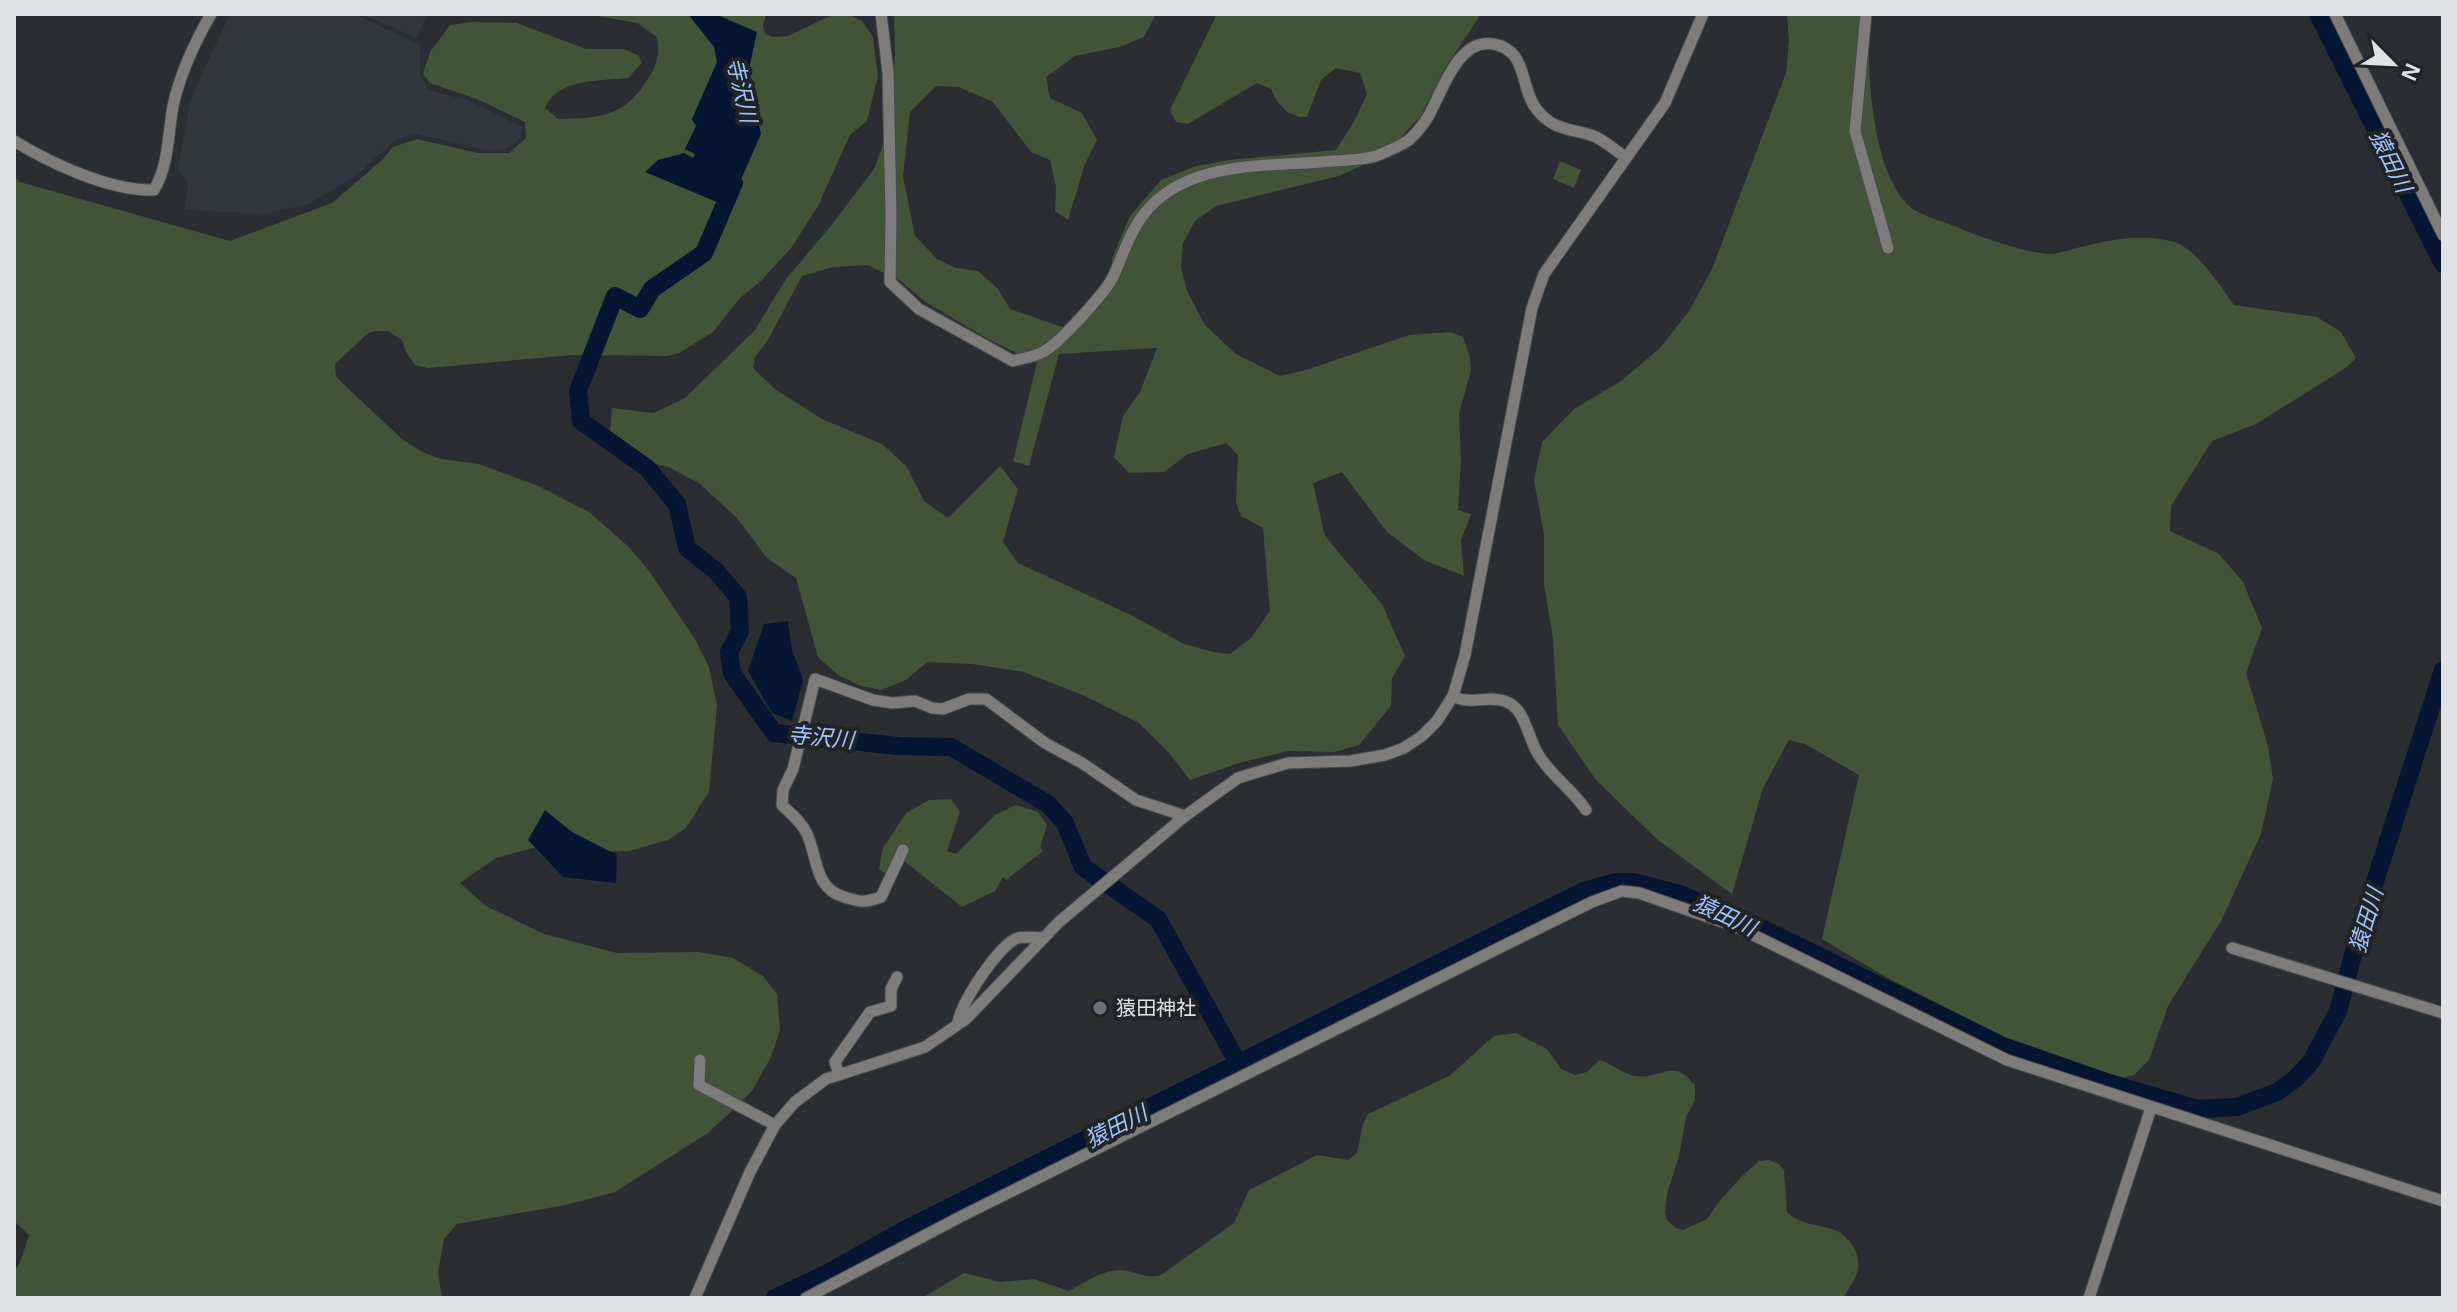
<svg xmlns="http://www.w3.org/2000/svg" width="2457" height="1312" viewBox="0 0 2457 1312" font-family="Helvetica,'Noto Sans JP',sans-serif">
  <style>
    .built { fill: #30373f }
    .green { fill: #415438; fill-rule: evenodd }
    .water { fill: #051532 }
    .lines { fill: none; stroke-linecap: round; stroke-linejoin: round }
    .river { stroke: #051532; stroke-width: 18 }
    .minor-casing { stroke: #474a4e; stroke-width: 13 }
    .minor { stroke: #7e7b7b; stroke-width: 11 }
    .worship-dot { fill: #6b7280; stroke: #202427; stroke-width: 3 }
    .labels { text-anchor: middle; stroke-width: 8; stroke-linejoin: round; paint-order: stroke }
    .poi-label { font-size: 20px; fill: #e0e2e5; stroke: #202427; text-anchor: start }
    .water-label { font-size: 22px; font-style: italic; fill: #a1c4fe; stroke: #202427 }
  </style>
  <rect width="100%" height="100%" fill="#2a2d31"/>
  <!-- built -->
  <g class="built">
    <polygon points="230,14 354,14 420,45 420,72 427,90 470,101 522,127 521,138 506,149 486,150 413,133 394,141 357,175 309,204 265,214 184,210 188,184 178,169 189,106 200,78"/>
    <polygon points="362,14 427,14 417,38"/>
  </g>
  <!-- green -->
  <g class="green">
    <path d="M586,14H766L763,26L765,34L773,37L788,36L834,14H847L862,21L873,37L878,76L867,121L850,135L818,206L791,248L761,281L741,297L713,332L679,353L667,356L573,355L428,368L415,365L406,352L402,340L388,331H375L367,334L335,364L336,377L402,439L422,452L441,459L479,464L536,485L589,512L629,547L649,571L695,639L709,667L717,705L709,792L686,828L668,840L629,851L582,852L533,848L496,858L460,883L486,906L544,934L617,953L698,952L733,958L763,976L777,994L780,1030L771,1057L752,1091L736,1107L708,1133L615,1192L566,1205L457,1224L444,1239L438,1272L442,1298H14V1272L20,1263L29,1235L14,1221V177L20,182L230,241L332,203L382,160L393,147L417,139L478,153H509L526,138L525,122L477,99L430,83L423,74L430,52L450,25L471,22L517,23L586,49H624L639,56L642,63L628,78C601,81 558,78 545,108L558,119C596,118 623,118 645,83C657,65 660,57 657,37L637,23Z"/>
    <path d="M894,14H1156L1144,37L1119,47L1075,56L1046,77L1050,98L1082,113L1097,140L1085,164L1068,220L1055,211L1056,187L1050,160L1031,152L993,102L959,87L936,86L910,112L903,176L915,236L937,259L956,268L978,271L998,289L1010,309L1074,331L1112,289V258L1130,216L1161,180L1196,166L1229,160L1336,150L1355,120L1367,94L1360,73L1336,68L1321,80L1307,117H1299L1287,112L1277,101L1271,89L1257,83L1188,124L1176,122L1170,110L1217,14H1481L1444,70L1420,117L1383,156L1339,176L1216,206L1195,221L1183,243L1181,268L1187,291L1205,325L1236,354L1280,376L1306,370L1409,335L1451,332L1463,337L1470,357L1471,371L1459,413L1461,462L1458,510L1471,514L1461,540L1464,576L1424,560L1387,532L1342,472L1313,483L1325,536L1382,604L1405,656L1392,678L1391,706L1359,745L1335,752L1288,751L1239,763L1190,780L1169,753L1139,723L1085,696L1024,672L972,664L927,662L906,680L881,690L861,686L838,675L818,657L796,578L767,558L737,518L699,483L668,467L629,457L609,443L612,408L654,413L685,398L755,330L786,279L830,227L874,169L889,129L895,54ZM867,265L901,281L924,301L988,339L1037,363L1013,461L1029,466L1059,354L1157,348L1140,392L1123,416L1114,457L1129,473L1164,472L1188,454L1226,443L1238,455L1236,502L1241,516L1263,528L1270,611L1251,638L1230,654L1213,652L1184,644L1133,616L1018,563L1003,542L1018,489L1000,466L948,518L924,501L906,466L882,444L822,419L775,389L753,368L755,357L768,340L802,276L833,267Z"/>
    <path d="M1787,14H1869C1867,66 1870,168 1909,206C1919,216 1950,223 1964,230C1983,238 2033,255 2052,254C2061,253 2072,249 2081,247C2112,239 2146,233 2177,243C2198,251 2221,287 2234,305L2317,317L2341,332L2356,358L2347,367L2256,424L2212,441L2171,506L2170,531L2219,554L2243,582L2262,628L2246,673L2268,746L2273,779L2261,834L2221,921L2168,1006L2149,1060L2134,1075L2117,1079L2008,1039L1886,977L1822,939L1859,775L1805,744L1789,740L1763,788L1732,894L1658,840L1596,780L1558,725L1553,639L1544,584V534L1534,481L1542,442L1574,409L1621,381L1660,348L1689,311L1712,269L1786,73L1789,41Z"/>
    <polygon points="1560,161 1581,170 1574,188 1553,179"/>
    <polygon points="951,799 960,812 947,851 956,854 995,815 1016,805 1038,812 1047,825 1040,847 1043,851 1006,880 1003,877 995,891 962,907 903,860 894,880 879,869 883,848 906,813 929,800"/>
    <path d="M1516,1033L1547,1049L1561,1069L1575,1075L1587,1072L1600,1060C1613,1064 1622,1074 1636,1076C1662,1080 1672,1056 1695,1085V1100L1686,1117L1679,1156L1667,1194L1665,1213L1667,1220L1676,1228L1683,1230L1707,1219L1721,1199L1742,1176L1759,1161L1769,1160L1779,1164L1784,1170L1787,1212C1800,1225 1818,1224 1834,1230C1849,1235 1861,1254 1858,1270C1855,1280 1848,1290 1843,1298H922L964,1273L1000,1282L1034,1279L1069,1291C1086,1282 1103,1269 1123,1270C1136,1272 1148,1279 1161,1275L1234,1223L1249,1190L1317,1155L1348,1160L1357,1153L1363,1124L1368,1114L1449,1076L1494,1036Z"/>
  </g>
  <!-- water -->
  <g class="water">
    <polygon points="688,14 715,14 757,32 748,74 761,134 729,207 645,172 658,160 684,153 693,158 695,154 685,149 696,126 692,119 717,62 714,47"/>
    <polygon points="788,621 792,650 803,680 792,721 772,713 748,671 764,624"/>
    <polygon points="545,810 572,832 617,855 616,883 563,877 528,840"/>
  </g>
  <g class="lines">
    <!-- river -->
    <g class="river">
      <polyline points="2318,14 2443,264"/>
      <polyline points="734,183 704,253 652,289 640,309 615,296 578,391 581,421 647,468 677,504 687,548 716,571 738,597 740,631 729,652 732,673 774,733 898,746 951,747 1048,804 1065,823 1083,867 1158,919 1238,1063"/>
      <polyline points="775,1298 824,1275 904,1230 1584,891 1616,882 1633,882 1680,894 1757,926 2003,1046 2109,1083 2197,1109 2237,1107 2277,1092 2295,1079 2311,1062 2338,1011 2361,925 2443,670"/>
    </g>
    <!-- minor casing -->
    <g class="minor-casing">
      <g id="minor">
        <path d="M881,14L888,72L891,216L890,282L919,309L1013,361C1023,358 1034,357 1043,352C1059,344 1105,293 1113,277C1124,253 1131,227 1150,207C1195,159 1273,167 1334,161C1347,160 1363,160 1376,156C1386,152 1400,146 1409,140C1417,133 1427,120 1431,111C1443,89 1459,38 1493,44C1529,50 1519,88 1537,110C1555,132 1573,128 1596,137C1606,142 1617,151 1626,158"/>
        <polyline points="1866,14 1855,131 1888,248"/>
        <polyline points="2335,14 2443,235"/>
        <path d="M14,141C52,164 110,191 154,190C169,165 168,133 173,106C180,73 195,42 211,14"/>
        <path d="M1453,696C1470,706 1489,694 1507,702C1525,709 1528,738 1538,754C1550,775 1572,789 1586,810"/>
        <path d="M903,850L881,897C864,903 861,902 844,897C814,888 818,858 807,834C802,822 791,814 782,805L783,790L793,769L815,679L873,700L892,703L915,701L932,708L943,709L969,699H986L1045,743L1082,763L1136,800L1185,816"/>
        <polyline points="2232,948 2443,1013"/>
        <path d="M958,1024C958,1006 1000,943 1018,938C1025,936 1036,938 1044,938"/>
        <polyline points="700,1060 699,1085 775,1125"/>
        <polyline points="839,1075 835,1062 870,1012 891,1006 891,989 897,977"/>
        <polyline points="695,1298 750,1172 775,1125 795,1102 826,1079 925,1047 966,1019 1059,922 1185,816 1238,778 1288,763 1351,761 1385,755 1404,748 1422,736 1437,721 1453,696 1465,655 1532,308 1544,274 1665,103 1703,14"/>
        <polyline points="806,1298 962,1216 1503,946 1592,902 1622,891 1639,893 1737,927 2007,1060 2443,1201"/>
        <polyline points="2089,1298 2151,1108"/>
      </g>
    </g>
    <!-- minor -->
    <use href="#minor" class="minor"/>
  </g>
  <!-- markers -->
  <circle class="worship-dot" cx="1100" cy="1008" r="8"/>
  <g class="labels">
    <!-- poi labels -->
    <g class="poi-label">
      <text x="1116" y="1015">猿田神社</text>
    </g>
    <!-- water labels -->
    <g class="water-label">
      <text transform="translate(742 90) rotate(77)" y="8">寺沢川</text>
      <text transform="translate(2391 161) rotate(64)" y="8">猿田川</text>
      <text transform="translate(821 737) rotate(5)" y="8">寺沢川</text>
      <text transform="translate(1725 915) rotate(25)" y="8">猿田川</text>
      <text transform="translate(2366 920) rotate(-73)" y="8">猿田川</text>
      <text transform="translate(1116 1126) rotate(-27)" y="8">猿田川</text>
    </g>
  </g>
  <!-- border -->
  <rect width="2457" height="1312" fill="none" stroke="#e0e2e5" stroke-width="32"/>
  <!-- north arrow -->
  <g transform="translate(2393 64) rotate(114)" stroke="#202427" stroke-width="6" paint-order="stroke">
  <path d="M0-6L14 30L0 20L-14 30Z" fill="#e0e2e5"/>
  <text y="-12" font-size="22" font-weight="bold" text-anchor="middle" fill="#e0e2e5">N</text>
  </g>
</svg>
